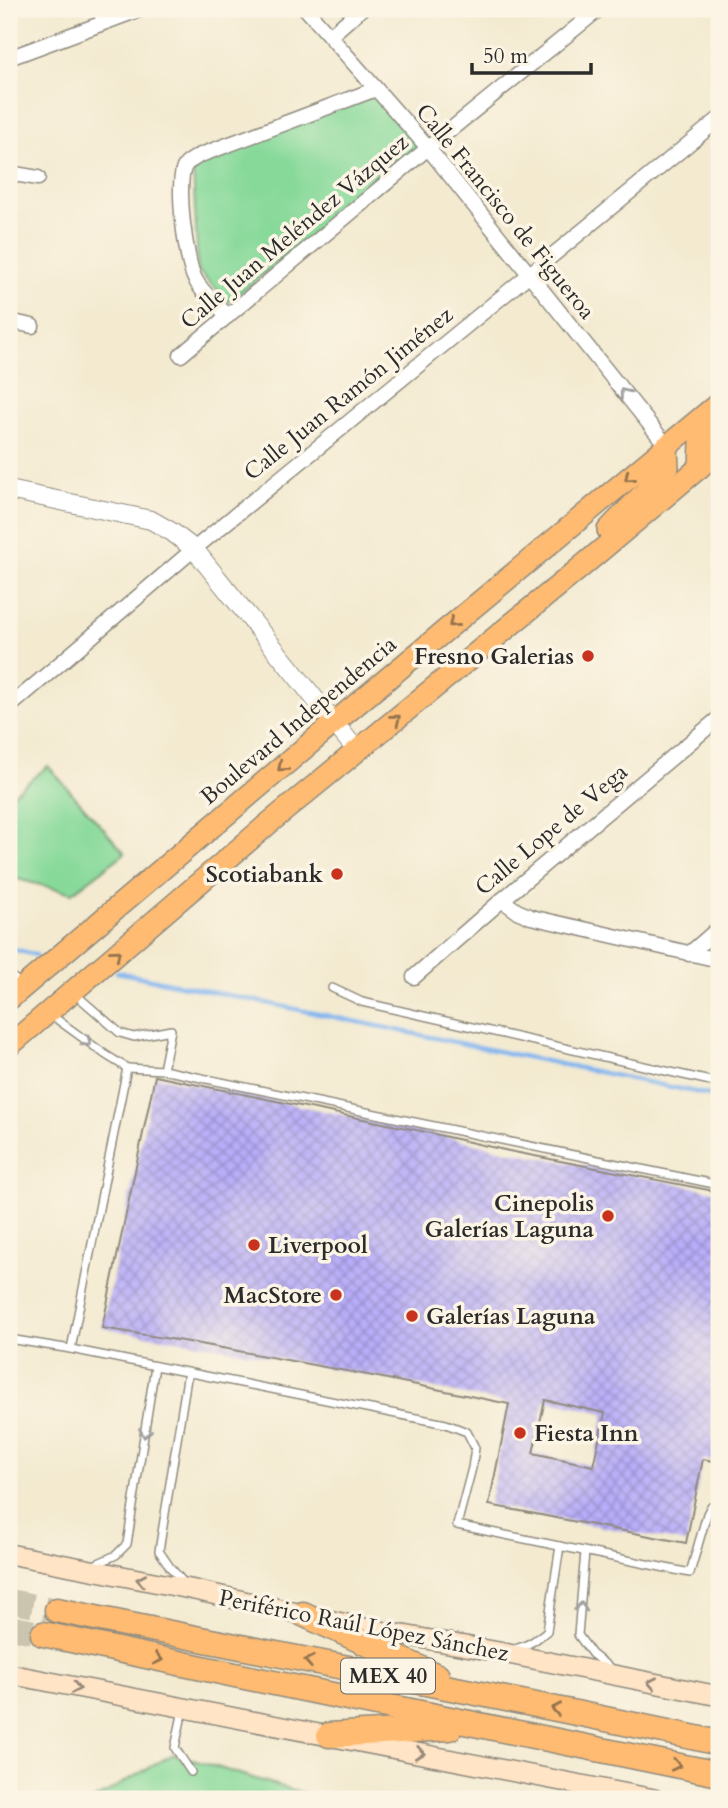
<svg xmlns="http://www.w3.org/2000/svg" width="728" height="1808" viewBox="0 0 728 1808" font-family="Cardo,serif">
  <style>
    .park { fill: #87d99a; stroke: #598262; stroke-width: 2 }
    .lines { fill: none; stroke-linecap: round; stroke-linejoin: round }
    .stream { stroke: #82b5ef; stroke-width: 4.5 }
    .building { fill: url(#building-cross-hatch); fill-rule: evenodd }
    .motorway-tunnel { stroke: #cbc4af; stroke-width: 24; stroke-dasharray: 24 12; stroke-linecap: butt }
    .service-casing { stroke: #8f8a7e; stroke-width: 10 }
    .minor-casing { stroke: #8f8a7e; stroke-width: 17 }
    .tertiary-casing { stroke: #8f8a7e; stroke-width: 20 }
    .secondary-casing { stroke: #8f8a7e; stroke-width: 22 }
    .primary-casing { stroke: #8f8a7e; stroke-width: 24 }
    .motorway-casing { stroke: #8f8a7e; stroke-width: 27 }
    .service { stroke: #fff; stroke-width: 7 }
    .minor { stroke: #fff; stroke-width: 14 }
    .tertiary { stroke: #fff; stroke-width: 18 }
    .secondary { stroke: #ffe4c6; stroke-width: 19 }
    .primary { stroke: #febb71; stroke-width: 21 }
    .motorway { stroke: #febb71; stroke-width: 24 }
    .oneway { stroke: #a0a0a0 }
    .oneway2 { stroke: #94734e }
    .oneway3 { stroke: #958878 }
    .poi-dot { fill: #c8321e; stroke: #fcf5e5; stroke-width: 2.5 }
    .labels { text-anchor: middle; stroke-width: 7; stroke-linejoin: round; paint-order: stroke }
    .shield { fill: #fcf5e5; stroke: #6a6863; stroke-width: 2 }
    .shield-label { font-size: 21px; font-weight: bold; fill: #2b2b2b }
    .street-label { font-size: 23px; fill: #2b2b2b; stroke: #fcf5e5 }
    .poi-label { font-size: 23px; font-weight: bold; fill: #2b2b2b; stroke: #fcf5e5; text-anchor: end }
  </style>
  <defs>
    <pattern id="building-cross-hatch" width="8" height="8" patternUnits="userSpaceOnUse" patternTransform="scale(1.75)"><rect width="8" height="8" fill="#b8adf9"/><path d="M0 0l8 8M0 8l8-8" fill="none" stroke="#968dca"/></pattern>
  </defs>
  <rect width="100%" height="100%" fill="#fcf5e5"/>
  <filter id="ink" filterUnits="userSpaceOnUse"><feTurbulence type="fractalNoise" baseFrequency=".0143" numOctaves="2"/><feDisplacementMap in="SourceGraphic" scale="14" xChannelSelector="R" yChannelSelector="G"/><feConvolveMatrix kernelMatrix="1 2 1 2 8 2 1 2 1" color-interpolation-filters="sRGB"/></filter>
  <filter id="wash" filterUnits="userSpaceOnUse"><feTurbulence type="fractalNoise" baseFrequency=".00686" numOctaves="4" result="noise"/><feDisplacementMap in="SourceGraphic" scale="28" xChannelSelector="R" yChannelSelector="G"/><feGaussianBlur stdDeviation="1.57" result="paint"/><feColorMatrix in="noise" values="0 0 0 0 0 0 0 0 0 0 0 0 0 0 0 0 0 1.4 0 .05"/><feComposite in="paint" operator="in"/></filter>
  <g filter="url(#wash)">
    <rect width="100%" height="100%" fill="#f3ead0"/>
    <!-- park -->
    <g class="park">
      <polygon points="375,94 421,147 229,302 198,271 193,170 201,159"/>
      <polygon points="48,766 125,853 72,893 9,877 9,797"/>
      <polygon points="173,1754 323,1799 95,1799"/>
    </g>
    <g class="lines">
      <!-- stream -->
      <g class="stream">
        <polyline points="9,948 36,955"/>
        <polyline points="117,972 719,1097"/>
      </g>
    </g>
    <g id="blocks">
      <!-- building -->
      <path class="building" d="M155,1076L421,1131L509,1151L719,1192V1462L703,1459L686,1543L489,1505L509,1404L373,1376L195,1343L102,1328ZM545,1400L605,1413L593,1466L533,1453Z"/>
    </g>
  </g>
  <g filter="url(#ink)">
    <use href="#blocks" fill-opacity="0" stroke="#8f8a7e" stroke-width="2"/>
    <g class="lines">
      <!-- motorway-tunnel -->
      <g class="motorway-tunnel">
        <polyline points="9,1601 57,1610"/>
        <polyline points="9,1627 43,1634"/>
      </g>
      <!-- service casing -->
      <g class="service-casing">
        <g id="service">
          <polyline points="332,988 362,1002 719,1083"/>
          <polyline points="74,993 120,1033 134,1037 171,1030 163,1070"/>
          <polyline points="51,1015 106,1055 127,1068"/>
          <polyline points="719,1185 163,1070 127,1068 71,1349 446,1424 467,1432 475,1448 472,1468 457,1525 690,1573 707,1514 711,1506 719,1502"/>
          <polyline points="9,1339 71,1349"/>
          <polyline points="585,1552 578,1635 592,1654 610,1668"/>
          <polyline points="94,1565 116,1555 127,1544 155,1366"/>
          <polyline points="185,1584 170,1567 159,1551 188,1372"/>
          <path d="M515,1649C528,1646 537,1639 547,1631L560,1546"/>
          <polyline points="183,1710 175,1748 191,1772"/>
        </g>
      </g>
      <!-- minor casing -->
      <g class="minor-casing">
        <g id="minor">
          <polyline points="99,9 105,22"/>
          <polyline points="306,9 428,148 667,446"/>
          <polyline points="330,36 361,9"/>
          <polyline points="9,58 141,9"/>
          <polyline points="9,173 38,178"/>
          <path d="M228,316C217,305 202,293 195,279C186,263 175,181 185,166C187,162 195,159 198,156L376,89"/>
          <polyline points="9,321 32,326"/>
          <polyline points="181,355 428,148 599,9"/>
          <polyline points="9,707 194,549 719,119"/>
          <polyline points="502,900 517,911 531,917 719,960"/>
          <polyline points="689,954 719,928"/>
          <polyline points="414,977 502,900 719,718"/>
          <polyline points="9,979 20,988"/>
        </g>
      </g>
      <!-- tertiary casing -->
      <g class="tertiary-casing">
        <polyline id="tertiary" points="9,490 151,520 172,532 194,549 357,751"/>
      </g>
      <!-- secondary casing -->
      <g class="secondary-casing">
        <g id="secondary">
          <polyline points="9,1554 190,1589 364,1628 499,1652 719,1696"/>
          <polyline points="9,1674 654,1799"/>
        </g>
      </g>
      <!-- primary casing -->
      <g class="primary-casing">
        <g id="primary">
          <polyline points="700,467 701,442 719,425"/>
          <polyline points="608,530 668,468 667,446"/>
          <polyline points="9,999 334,723 719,403"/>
          <polyline points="9,1046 268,824 580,568 719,451"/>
        </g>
      </g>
      <!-- motorway casing -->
      <g class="motorway-casing">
        <g id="motorway">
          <path d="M57,1610C277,1656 499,1695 719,1743"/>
          <polyline points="303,1614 437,1676"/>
          <polyline points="43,1634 235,1675 719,1774"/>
          <polyline points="329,1735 450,1728"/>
        </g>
      </g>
      <!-- service -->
      <use href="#service" class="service"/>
      <!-- minor -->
      <use href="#minor" class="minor"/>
      <!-- tertiary -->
      <use href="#tertiary" class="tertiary"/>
      <!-- secondary -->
      <use href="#secondary" class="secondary"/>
      <!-- primary -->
      <use href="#primary" class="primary"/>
      <!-- motorway -->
      <use href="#motorway" class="motorway"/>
    </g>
    <!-- one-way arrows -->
    <defs><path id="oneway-chevron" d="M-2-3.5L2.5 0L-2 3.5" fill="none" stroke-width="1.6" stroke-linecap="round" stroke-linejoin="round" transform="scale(1.75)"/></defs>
    <g class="oneway">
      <use href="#oneway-chevron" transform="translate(624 393) rotate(-129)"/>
      <use href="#oneway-chevron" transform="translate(87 1042) rotate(36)"/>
      <use href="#oneway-chevron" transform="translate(145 1433) rotate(99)"/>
      <use href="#oneway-chevron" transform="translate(581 1607) rotate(-85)"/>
    </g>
    <g class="oneway2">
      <use href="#oneway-chevron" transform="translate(629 477) rotate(140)"/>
      <use href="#oneway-chevron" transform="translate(453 623) rotate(140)"/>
      <use href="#oneway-chevron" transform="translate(396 719) rotate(-39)"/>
      <use href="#oneway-chevron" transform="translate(282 767) rotate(140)"/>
      <use href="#oneway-chevron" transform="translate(116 954) rotate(-40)"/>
      <use href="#oneway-chevron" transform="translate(158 1659) rotate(12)"/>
      <use href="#oneway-chevron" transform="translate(309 1661) rotate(-169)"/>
      <use href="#oneway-chevron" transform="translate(556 1709) rotate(-169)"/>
      <use href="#oneway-chevron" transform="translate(676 1765) rotate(12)"/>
    </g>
    <g class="oneway3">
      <use href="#oneway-chevron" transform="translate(141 1580) rotate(-169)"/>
      <use href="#oneway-chevron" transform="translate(652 1683) rotate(-169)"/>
      <use href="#oneway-chevron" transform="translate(76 1688) rotate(11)"/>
      <use href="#oneway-chevron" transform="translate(420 1753) rotate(11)"/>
    </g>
  </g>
  <!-- markers -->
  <g class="poi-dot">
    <circle cx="588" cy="656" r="7"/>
    <circle cx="337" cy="874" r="7"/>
    <circle cx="608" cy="1216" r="7"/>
    <circle cx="254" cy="1245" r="7"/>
    <circle cx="336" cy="1295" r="7"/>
    <circle cx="412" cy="1316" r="7"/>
    <circle cx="520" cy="1433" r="7"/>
  </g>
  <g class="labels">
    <!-- shield labels -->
    <rect class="shield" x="341" y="1658.5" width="94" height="35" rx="5"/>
    <g class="shield-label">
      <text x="388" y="1683">MEX 40</text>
    </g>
    <!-- street labels -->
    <g class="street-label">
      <text transform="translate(506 211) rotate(51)" y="8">Calle Francisco de Figueroa</text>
      <text transform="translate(294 231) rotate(-40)" y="8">Calle Juan Meléndez Vázquez</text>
      <text transform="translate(348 393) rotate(-39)" y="8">Calle Juan Ramón Jiménez</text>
      <text transform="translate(298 720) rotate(-40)" y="8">Boulevard Independencia</text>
      <text transform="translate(551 829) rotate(-40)" y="8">Calle Lope de Vega</text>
      <text transform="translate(364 1625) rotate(11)" y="8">Periférico Raúl López Sánchez</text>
    </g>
    <!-- poi labels -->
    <g class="poi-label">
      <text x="574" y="664">Fresno Galerias</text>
      <text x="323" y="882">Scotiabank</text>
      <text x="594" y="1211">Cinepolis<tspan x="594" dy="26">Galerías Laguna</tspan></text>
      <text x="268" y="1253" text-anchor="start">Liverpool</text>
      <text x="322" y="1303">MacStore</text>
      <text x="426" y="1324" text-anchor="start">Galerías Laguna</text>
      <text x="534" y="1441" text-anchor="start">Fiesta Inn</text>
    </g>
  </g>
  <!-- margin -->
  <rect width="728" height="1808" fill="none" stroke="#fcf5e5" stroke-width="35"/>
  <!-- scale -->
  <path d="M472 63v10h119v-10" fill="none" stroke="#2b2b2b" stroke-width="3.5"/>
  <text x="483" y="63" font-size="21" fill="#2b2b2b" stroke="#fcf5e5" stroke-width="5" paint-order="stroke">50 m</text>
</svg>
